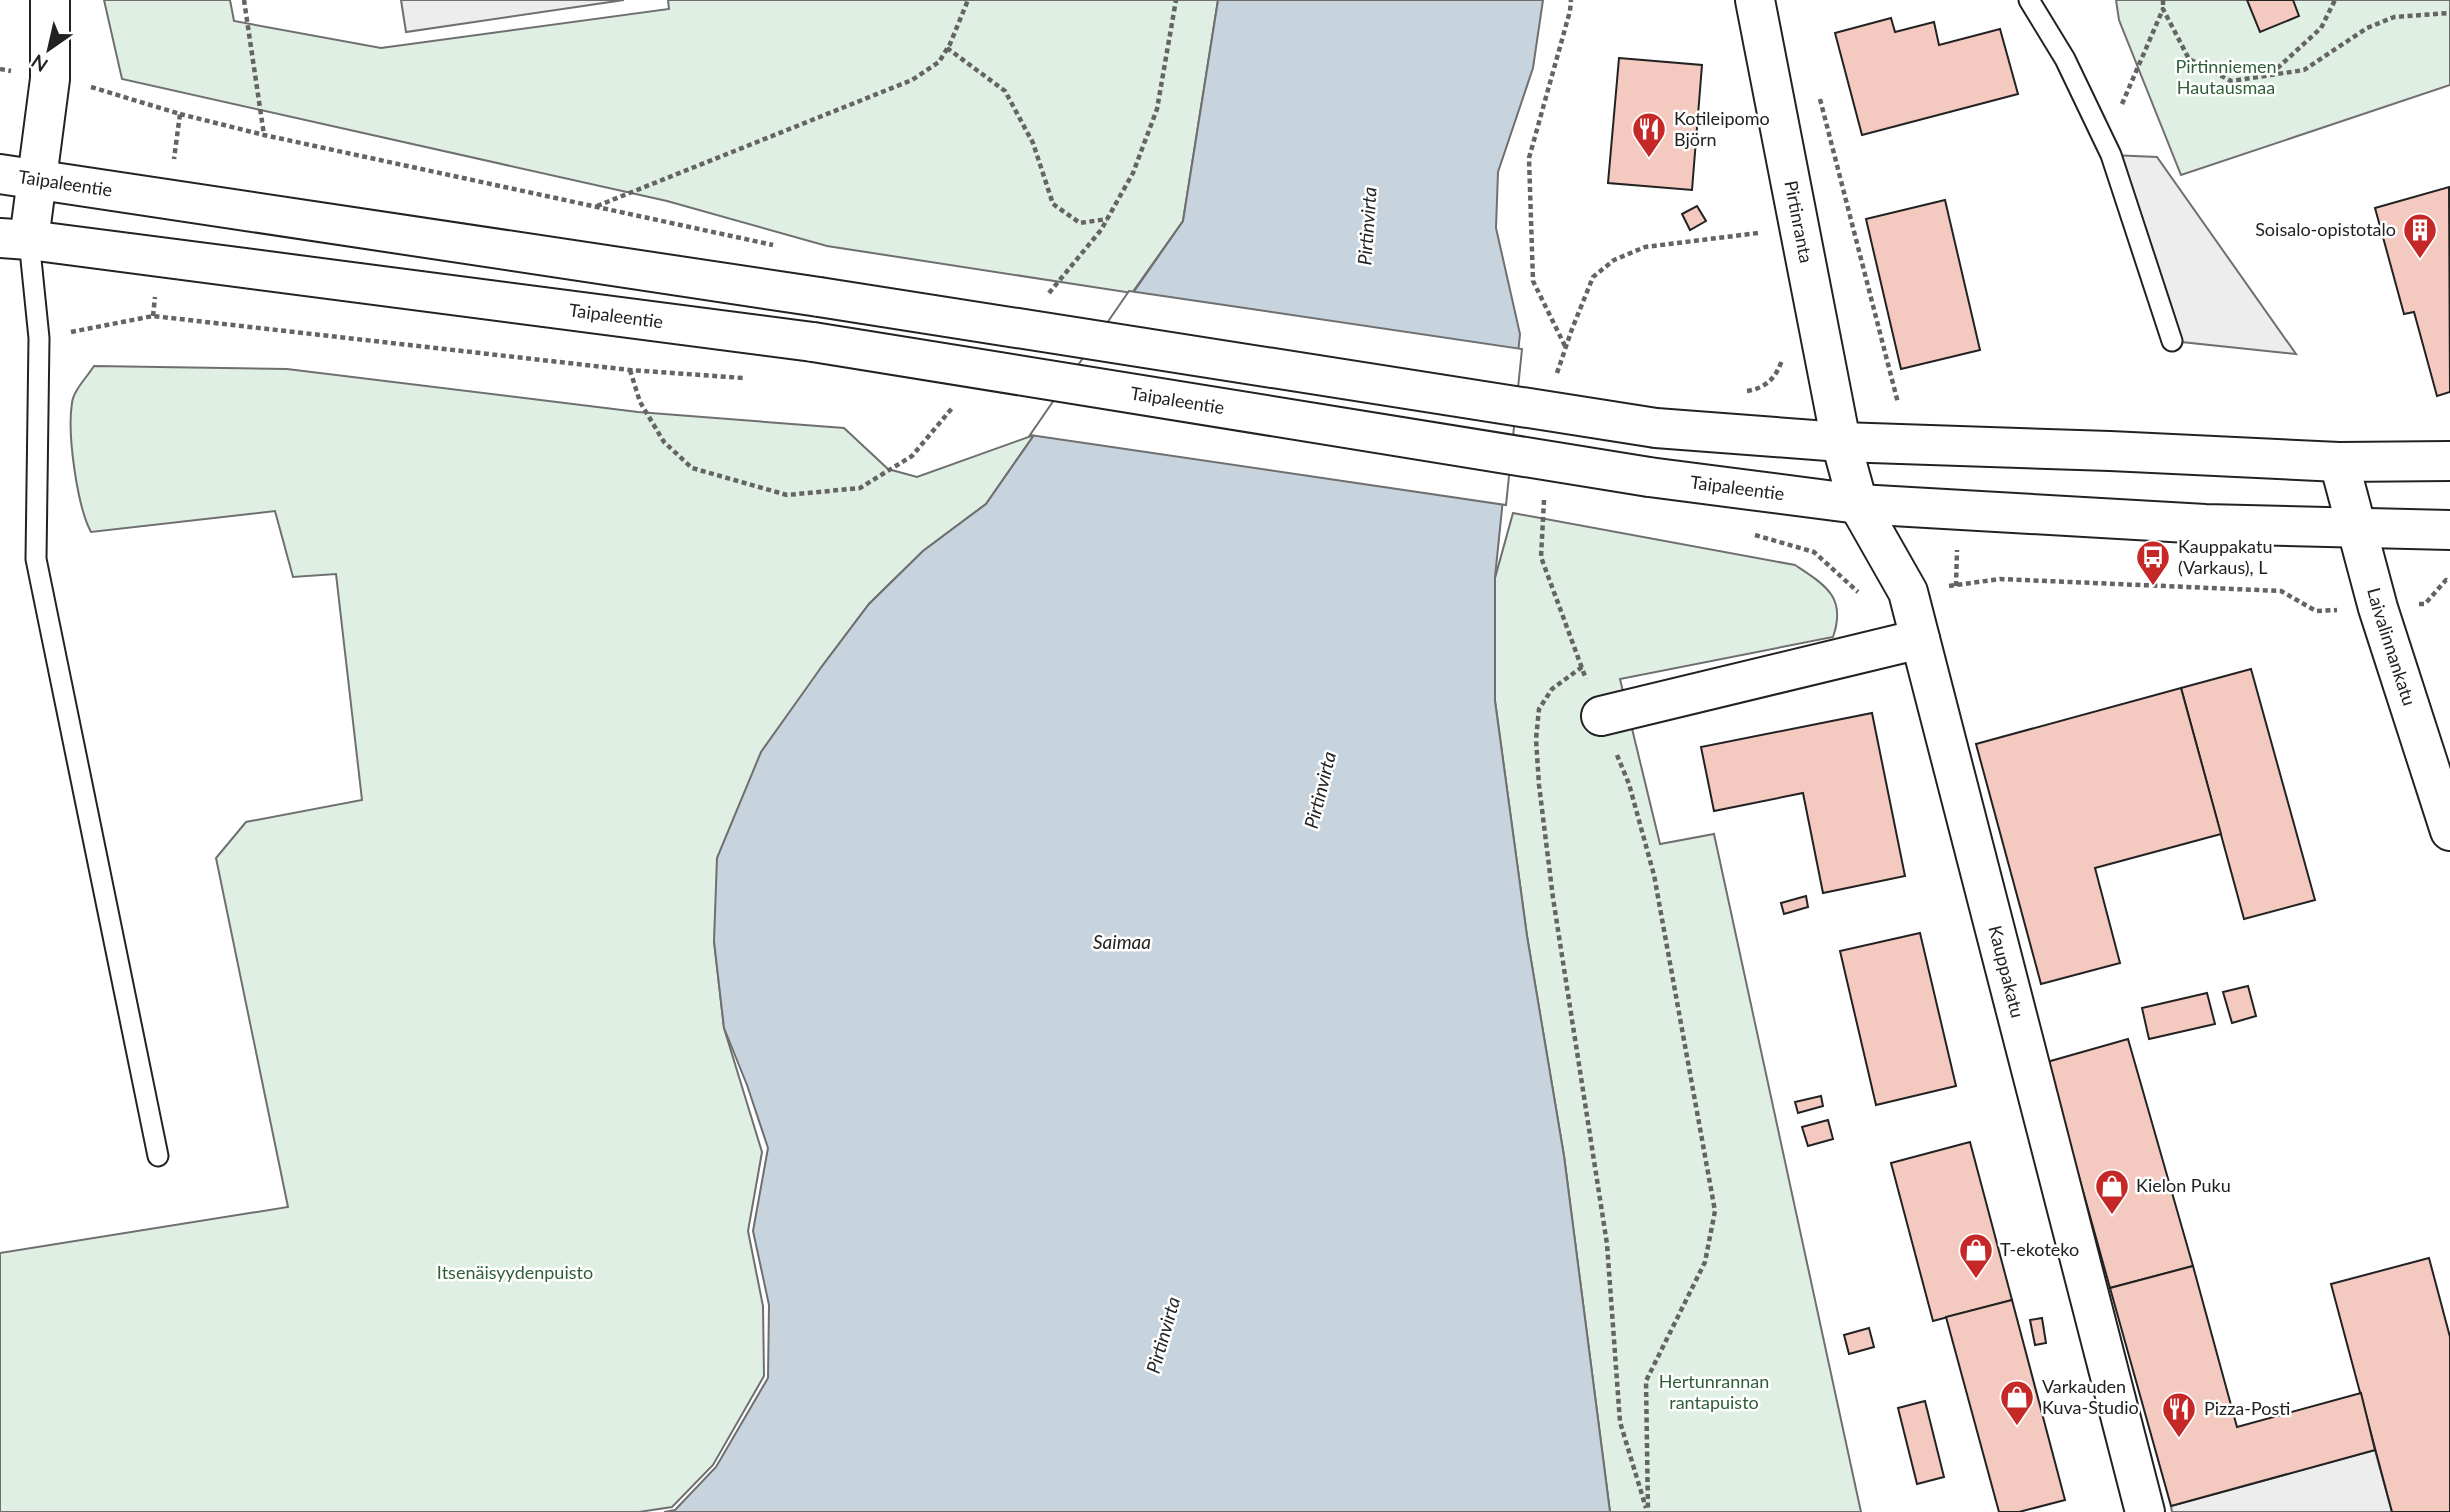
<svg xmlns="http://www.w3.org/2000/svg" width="2450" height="1512" viewBox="0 0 2450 1512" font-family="Lato,sans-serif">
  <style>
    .green { fill: #e0efe3; stroke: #6f6f6f; stroke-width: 2 }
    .parking { fill: #ededed; stroke: #6f6f6f; stroke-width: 2 }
    .water { fill: #c7d3dd; stroke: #6f6f6f; stroke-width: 2 }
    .pier { fill: #fff; stroke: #6f6f6f; stroke-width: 2 }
    .building { fill: #f3c9c0; stroke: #222; stroke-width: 2 }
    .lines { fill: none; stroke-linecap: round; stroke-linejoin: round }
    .lane-casing { stroke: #222; stroke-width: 23 }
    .street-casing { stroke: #222; stroke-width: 42 }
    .secondary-casing { stroke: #222; stroke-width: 42 }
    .highway-casing { stroke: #222; stroke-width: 42 }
    .path { stroke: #646464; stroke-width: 4.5; stroke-dasharray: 5 3.5; stroke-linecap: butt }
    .lane { stroke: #fff; stroke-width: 19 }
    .street { stroke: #fff; stroke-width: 38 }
    .secondary { stroke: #fff; stroke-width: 38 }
    .highway { stroke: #fff; stroke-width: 38 }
    .highway-bridge-casing { stroke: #222; stroke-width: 42; stroke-linecap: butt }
    .highway-bridge { stroke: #fff; stroke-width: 38 }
    .labels { text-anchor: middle; stroke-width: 5; stroke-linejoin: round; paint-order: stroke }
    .park-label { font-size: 18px; fill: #2f5e38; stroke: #fff }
    .poi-label { font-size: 18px; fill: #222; stroke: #fff; text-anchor: start }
    .street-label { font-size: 18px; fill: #222; stroke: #fff }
    .water-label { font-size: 19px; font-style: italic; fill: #222; stroke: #fff }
  </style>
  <rect width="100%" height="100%" fill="#fff"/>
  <!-- green -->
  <g class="green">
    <polygon points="104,0 230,0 234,21 381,48 669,9 668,0 1218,0 1183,221 1132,293 827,246 667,201 122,79"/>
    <polygon points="2116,0 2450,0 2450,85 2181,175 2119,20"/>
    <path d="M94,366L287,369L638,412L844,428L888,469L917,477L1034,435L986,504L923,551L869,604L820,669L714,941L724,1028L762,1152L748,1231L763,1306L764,1376L713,1465L672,1507L639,1512H0V1253L288,1207L216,858L246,822L362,800L336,574L293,577L275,511L91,532C77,506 67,433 72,403C73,391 87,377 94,366Z"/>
    <path d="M1513,513L1795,565C1825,585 1847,597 1833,637L1620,679L1660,844L1714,834L1861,1512H1610L1564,1156L1527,936L1495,701V578Z"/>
  </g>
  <!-- parking -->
  <g class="parking">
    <polygon points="401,0 624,0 406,32"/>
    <polygon points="2111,155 2157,157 2296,354 2172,341"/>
    <polygon points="2375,1450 2392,1512 2172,1512 2171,1506"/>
  </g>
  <!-- water -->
  <polygon class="water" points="1218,0 1543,0 1533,68 1498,172 1496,228 1520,334 1495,577 1495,701 1527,936 1564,1156 1610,1512 664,1512 675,1510 716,1467 768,1378 769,1305 753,1231 768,1148 747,1085 724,1028 714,941 717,858 761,752 820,669 869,604 923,551 986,504 1183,221"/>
  <!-- pier -->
  <polygon class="pier" points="1129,291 1522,349 1506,505 1030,435"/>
  <!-- building -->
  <g class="building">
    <polygon points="2247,0 2293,0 2299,16 2260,32"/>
    <polygon points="1891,18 1895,32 1934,22 1939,45 2000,29 2018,94 1862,135 1835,33"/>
    <polygon points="1619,58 1702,65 1692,190 1608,183"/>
    <polygon points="2449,187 2450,392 2437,396 2414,312 2404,314 2375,208"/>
    <polygon points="1945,200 1980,350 1901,369 1866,219"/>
    <polygon points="1697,206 1706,221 1690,230 1682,214"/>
    <polygon points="2251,669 2315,900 2244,919 2181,688"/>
    <polygon points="2181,688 2221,834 2095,868 2120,963 2041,984 1976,744"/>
    <polygon points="1872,713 1905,876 1823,893 1803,793 1714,811 1701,747"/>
    <polygon points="1806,896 1808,907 1784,914 1781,903"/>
    <polygon points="1920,933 1956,1086 1876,1105 1840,951"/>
    <polygon points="2248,986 2256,1016 2232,1023 2223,992"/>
    <polygon points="2207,993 2215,1024 2149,1039 2142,1008"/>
    <polygon points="2128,1039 2193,1266 2110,1288 2047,1062"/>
    <polygon points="1821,1096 1823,1106 1798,1113 1795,1102"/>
    <polygon points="1828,1120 1833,1139 1808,1146 1802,1127"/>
    <polygon points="1970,1142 2012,1300 1933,1321 1891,1163"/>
    <polygon points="2429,1258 2450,1337 2450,1512 2392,1512 2331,1284"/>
    <polygon points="2193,1266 2237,1427 2361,1393 2375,1450 2171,1506 2110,1288"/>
    <polygon points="2012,1300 2065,1500 2019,1512 1999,1512 1946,1317"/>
    <polygon points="2042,1318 2046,1343 2035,1345 2030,1320"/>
    <polygon points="1869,1328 1874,1347 1849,1354 1844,1335"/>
    <polygon points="1925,1401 1944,1477 1917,1484 1898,1408"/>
  </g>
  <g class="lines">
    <!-- lane casing -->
    <g class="lane-casing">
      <g id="lane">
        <polyline points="2029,0 2065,59 2111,155 2172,341"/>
        <polyline points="29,240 39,338 36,559 158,1156"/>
      </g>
    </g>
    <!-- street casing -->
    <g class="street-casing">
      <g id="street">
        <path id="s1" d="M1755,0L1841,442L1858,504L1908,592L2145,1512"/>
        <path id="s2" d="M2339,462L2378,608L2450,831"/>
        <polyline points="1601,716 1920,639"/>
      </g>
    </g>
    <!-- secondary casing -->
    <g class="secondary-casing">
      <polyline id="secondary" points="29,240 50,79 50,0"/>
    </g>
    <!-- highway casing -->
    <g class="highway-casing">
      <g id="highway">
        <path id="s3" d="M0,174L819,297"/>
        <path id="s4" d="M0,238L29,240L813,342"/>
        <polyline points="1656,428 1841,442 2110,451 2339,462 2450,461"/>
        <path id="s5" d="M1649,477L1858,504L2205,524L2450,530"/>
      </g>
    </g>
    <!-- path -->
    <g class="path">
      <polyline points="244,0 264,135"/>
      <polyline points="2163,0 2163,9"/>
      <polyline points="947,48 1005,91 1033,143 1053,204 1080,223 1107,219"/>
      <polyline points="0,69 11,71"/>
      <polyline points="2271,74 2321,28 2335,0"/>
      <polyline points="91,87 180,114 174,159"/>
      <polyline points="1820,99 1898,403"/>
      <polyline points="2122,104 2163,9 2189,59 2231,81 2304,70 2367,28 2394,17 2450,13"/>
      <polyline points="180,114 264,135 773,245"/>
      <polyline points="597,206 912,80 939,62 950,44 968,0"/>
      <polyline points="1049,293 1101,230 1133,173 1157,109 1176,0"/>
      <polyline points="153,316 155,297"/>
      <polyline points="71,332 153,316 630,370 743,378"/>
      <polyline points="1565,346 1533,281 1529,158 1570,11 1571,0"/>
      <polyline points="630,370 640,402 664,442 692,468 787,495 860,488 912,456 953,407"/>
      <polyline points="1557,373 1572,329 1593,277 1614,260 1645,247 1758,233"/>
      <path d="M1747,391C1766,388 1776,378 1782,360"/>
      <polyline points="1544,500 1541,557 1586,679"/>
      <polyline points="1755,535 1814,552 1858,592"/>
      <polyline points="1949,586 2000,579 2281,591 2316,611 2337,610"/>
      <polyline points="1956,586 1957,550"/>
      <polyline points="2419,604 2425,604 2446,580 2450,581"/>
      <polyline points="1582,667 1552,689 1539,709 1536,739 1539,785 1553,898 1607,1244 1620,1422 1646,1508"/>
      <polyline points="1617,755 1629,784 1654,875 1715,1211 1705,1262 1646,1381 1648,1512"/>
    </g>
    <!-- lane -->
    <use href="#lane" class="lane"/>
    <!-- street -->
    <use href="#street" class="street"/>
    <!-- secondary -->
    <use href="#secondary" class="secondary"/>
    <!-- highway -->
    <use href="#highway" class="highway"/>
    <!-- highway-bridge casing -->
    <g class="highway-bridge-casing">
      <g id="highway-bridge">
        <polyline points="819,297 1656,428"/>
        <path id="s6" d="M813,342L1649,477"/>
      </g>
    </g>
    <!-- highway-bridge -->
    <use href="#highway-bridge" class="highway-bridge"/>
  </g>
  <!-- icons -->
  <defs>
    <g id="restaurant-pin" transform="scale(1.75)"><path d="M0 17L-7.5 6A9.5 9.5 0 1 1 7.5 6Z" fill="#c62828" stroke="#fff"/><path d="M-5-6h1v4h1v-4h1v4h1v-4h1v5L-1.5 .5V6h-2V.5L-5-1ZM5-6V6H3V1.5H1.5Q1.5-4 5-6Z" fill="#fff"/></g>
    <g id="building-pin" transform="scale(1.75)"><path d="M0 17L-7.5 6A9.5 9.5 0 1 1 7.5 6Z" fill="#c62828" stroke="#fff"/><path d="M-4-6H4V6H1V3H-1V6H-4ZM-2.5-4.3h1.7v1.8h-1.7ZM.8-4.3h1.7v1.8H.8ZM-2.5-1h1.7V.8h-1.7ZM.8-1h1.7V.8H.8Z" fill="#fff"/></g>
    <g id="bus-pin" transform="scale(1.75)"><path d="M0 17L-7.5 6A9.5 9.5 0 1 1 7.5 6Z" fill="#c62828" stroke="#fff"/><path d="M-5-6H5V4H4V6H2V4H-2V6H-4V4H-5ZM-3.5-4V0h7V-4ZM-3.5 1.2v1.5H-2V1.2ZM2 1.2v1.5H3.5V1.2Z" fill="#fff"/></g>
    <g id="shop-pin" transform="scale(1.75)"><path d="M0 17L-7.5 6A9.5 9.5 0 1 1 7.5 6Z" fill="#c62828" stroke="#fff"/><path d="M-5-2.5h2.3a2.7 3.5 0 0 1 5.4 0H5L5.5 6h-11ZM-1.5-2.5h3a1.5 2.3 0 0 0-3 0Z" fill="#fff"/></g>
  </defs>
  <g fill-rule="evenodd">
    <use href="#restaurant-pin" x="1649" y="129"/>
    <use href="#building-pin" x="2420" y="230"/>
    <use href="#bus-pin" x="2153" y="557"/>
    <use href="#shop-pin" x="2112" y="1186"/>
    <use href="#shop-pin" x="1976" y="1250"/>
    <use href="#shop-pin" x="2017" y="1397"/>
    <use href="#restaurant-pin" x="2179" y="1409"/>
  </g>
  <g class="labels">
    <!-- park labels -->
    <g class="park-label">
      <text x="2226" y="73">Pirtinniemen<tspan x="2226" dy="21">Hautausmaa</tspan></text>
      <text x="515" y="1279">Itsenäisyydenpuisto</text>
      <text x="1714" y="1388">Hertunrannan<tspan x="1714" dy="21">rantapuisto</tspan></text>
    </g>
    <!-- poi labels -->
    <g class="poi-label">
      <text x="1674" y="125">Kotileipomo<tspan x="1674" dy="21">Björn</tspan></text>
      <text x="2396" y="236" text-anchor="end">Soisalo-opistotalo</text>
      <text x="2178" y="553">Kauppakatu<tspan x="2178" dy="21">(Varkaus), L</tspan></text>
      <text x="2136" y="1192">Kielon Puku</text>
      <text x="2000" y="1256">T-ekoteko</text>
      <text x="2042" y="1393">Varkauden<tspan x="2042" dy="21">Kuva-Studio</tspan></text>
      <text x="2204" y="1415">Pizza-Posti</text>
    </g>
    <!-- street labels -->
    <g class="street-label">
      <text dy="6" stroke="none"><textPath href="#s3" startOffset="66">Taipaleentie</textPath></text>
      <text dy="6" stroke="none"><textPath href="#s1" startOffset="226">Pirtinranta</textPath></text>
      <text dy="6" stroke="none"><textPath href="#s4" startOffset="621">Taipaleentie</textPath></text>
      <text dy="6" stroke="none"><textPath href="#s6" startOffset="369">Taipaleentie</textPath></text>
      <text dy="6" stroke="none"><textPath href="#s5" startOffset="89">Taipaleentie</textPath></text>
      <text dy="6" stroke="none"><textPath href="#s2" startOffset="192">Laivalinnankatu</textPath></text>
      <text dy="6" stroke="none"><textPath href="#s1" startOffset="1008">Kauppakatu</textPath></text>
    </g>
    <!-- water labels -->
    <g class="water-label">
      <text transform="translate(1367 226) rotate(-86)" y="7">Pirtinvirta</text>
      <text transform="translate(1320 790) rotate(-76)" y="7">Pirtinvirta</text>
      <text x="1122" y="949">Saimaa</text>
      <text transform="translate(1163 1335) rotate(-74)" y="7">Pirtinvirta</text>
    </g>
  </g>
  <!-- north arrow -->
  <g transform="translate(49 49) rotate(214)" stroke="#ffffff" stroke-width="5" paint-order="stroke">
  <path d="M0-5L12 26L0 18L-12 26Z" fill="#222222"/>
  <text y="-10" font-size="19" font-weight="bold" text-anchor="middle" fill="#222222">N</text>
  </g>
</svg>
